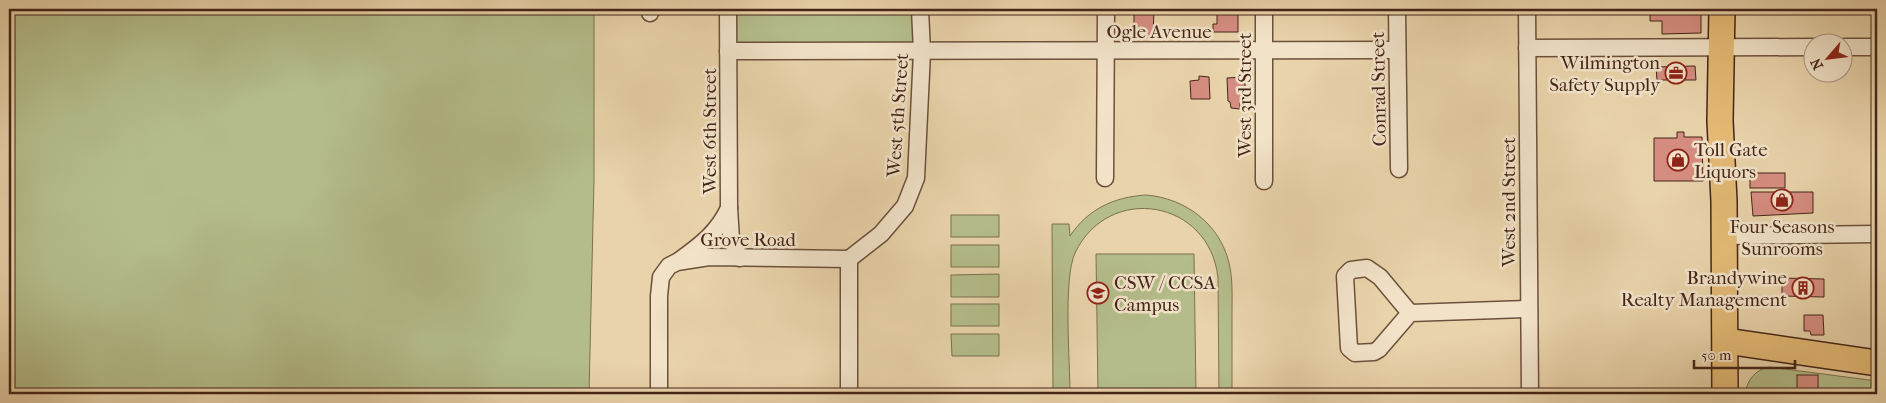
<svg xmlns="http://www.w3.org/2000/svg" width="1886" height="403" viewBox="0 0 1886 403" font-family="'IM FELL French Canon',serif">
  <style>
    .green { fill: #b4bd8a; stroke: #7c7151 }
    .building { fill: #d68d81; stroke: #442518 }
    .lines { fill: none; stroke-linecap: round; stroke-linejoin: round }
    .minor-casing { stroke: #6d503c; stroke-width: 19 }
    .primary-casing { stroke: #442518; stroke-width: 28 }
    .minor { stroke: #f1e2c8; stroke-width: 16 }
    .primary { stroke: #e4ba75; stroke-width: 25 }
    .labels { text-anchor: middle; stroke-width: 5; stroke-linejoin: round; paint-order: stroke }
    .street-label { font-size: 19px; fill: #442518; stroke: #f1e2c8 }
    .poi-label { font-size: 19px; fill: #442518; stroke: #f1e2c8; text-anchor: end }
  </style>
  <rect width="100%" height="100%" fill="#e9d3aa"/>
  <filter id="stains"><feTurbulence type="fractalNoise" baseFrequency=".004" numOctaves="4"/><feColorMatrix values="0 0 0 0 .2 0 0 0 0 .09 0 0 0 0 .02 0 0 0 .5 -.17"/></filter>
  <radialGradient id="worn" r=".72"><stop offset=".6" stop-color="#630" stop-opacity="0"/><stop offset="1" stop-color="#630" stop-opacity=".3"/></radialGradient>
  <!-- green -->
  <g class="green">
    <polygon points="9,9 594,9 594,180 589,394 9,394"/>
    <polygon points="728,9 920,9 922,52 728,51"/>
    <path d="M1146,195C1185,198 1220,224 1229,263C1233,279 1232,297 1232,313C1232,340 1232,367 1232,394H1219L1218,278C1210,200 1109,182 1075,253C1063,279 1070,362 1070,394H1053L1052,224H1069L1070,236C1088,209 1114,197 1146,195Z"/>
    <rect x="951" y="215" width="48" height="22"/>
    <rect x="951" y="245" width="48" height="22"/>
    <polygon points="1096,254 1194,254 1196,394 1098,394"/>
    <polygon points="999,274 999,297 951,297 951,275"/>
    <rect x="951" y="304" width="48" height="22"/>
    <polygon points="951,334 999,334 999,356 952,356"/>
    <path d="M1769,367L1877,381V394H1745C1747,380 1755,370 1769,367Z"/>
  </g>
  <!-- building -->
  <g class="building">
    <polygon points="1134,9 1154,9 1153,38 1134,37"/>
    <polygon points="1217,9 1238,9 1238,32 1213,32 1213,24 1217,24"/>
    <polygon points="1650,9 1701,9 1701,33 1662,34 1662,21 1650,21"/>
    <polygon points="1695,66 1696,80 1657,80 1656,67"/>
    <polygon points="1199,76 1209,77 1210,99 1191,99 1190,81 1199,80"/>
    <polygon points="1245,77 1245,102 1240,102 1240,109 1231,108 1230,102 1228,101 1227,78"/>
    <polygon points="1677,132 1684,132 1684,137 1702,137 1703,181 1654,181 1654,138 1677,138"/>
    <rect x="1750" y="173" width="35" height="15"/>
    <polygon points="1751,192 1813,192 1813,213 1753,216"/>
    <polygon points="1782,278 1824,279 1824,297 1782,296"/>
    <polygon points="1804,315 1823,315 1824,335 1811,335 1810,331 1804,331"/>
    <rect x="1797" y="375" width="21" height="19"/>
  </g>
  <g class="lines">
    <!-- minor casing -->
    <g class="minor-casing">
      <g id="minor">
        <polyline points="728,9 729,208 731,239 740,258"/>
        <polyline points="1264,9 1264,181"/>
        <polyline points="1397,9 1399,169"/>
        <polyline points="1527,9 1530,394"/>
        <polyline points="650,13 651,9"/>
        <polyline points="1844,47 1877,47"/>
        <polyline points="1527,48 1814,47"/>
        <polyline points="728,51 1397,50"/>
        <polyline points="1105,178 1106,9"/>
        <polyline points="1724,236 1877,234"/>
        <polyline points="849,259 881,234 905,206 916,178 922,52 920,9"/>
        <polyline points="849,259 849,394"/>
        <path d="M680,260C701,245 718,232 729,208"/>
        <polyline points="1410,313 1380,277 1367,268 1351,270 1345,276 1349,348 1355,353 1374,352 1379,349 1410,313 1529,309"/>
        <polyline points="659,394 659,296 661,277 669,266 677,262 709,257 849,259"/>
      </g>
    </g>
    <!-- primary casing -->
    <g class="primary-casing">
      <g id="primary">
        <polyline points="1722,9 1720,121 1724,201 1725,394"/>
        <polyline points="1726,341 1877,363"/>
      </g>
    </g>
    <!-- minor -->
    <use href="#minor" class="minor"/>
    <!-- primary -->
    <use href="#primary" class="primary"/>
  </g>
  <!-- icons -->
  <defs>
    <g id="office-ring" transform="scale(1.125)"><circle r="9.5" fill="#f1e2c8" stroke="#8f2418" stroke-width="1.5"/><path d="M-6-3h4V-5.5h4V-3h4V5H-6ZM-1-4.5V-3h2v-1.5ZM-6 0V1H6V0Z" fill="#8f2418"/></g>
    <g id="shop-ring" transform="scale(1.125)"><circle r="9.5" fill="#f1e2c8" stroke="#8f2418" stroke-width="1.5"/><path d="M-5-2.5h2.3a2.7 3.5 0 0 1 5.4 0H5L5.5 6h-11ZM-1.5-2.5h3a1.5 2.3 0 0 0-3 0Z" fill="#8f2418"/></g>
    <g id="building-ring" transform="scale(1.125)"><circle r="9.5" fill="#f1e2c8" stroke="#8f2418" stroke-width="1.5"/><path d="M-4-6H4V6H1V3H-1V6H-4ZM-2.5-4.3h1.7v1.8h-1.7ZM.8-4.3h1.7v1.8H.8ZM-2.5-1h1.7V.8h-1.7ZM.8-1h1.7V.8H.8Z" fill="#8f2418"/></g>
    <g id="school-ring" transform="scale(1.125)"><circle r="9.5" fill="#f1e2c8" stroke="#8f2418" stroke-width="1.5"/><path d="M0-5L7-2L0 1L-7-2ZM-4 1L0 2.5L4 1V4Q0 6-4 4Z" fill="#8f2418"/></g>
  </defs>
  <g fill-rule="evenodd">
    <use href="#office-ring" x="1676" y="73"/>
    <use href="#shop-ring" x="1678" y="160"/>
    <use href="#shop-ring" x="1782" y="200"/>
    <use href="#building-ring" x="1803" y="288"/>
    <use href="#school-ring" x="1098" y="293"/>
  </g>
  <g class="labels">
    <!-- street labels -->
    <g class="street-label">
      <text x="1159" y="38">Ogle Avenue</text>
      <text transform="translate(1378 89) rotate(-91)" y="7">Conrad Street</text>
      <text transform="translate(1244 95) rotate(-90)" y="7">West 3rd Street</text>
      <text transform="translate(897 115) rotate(-86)" y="7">West 5th Street</text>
      <text transform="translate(709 131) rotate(-90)" y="7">West 6th Street</text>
      <text transform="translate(1508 202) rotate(-90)" y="7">West 2nd Street</text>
      <text x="748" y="246">Grove Road</text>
    </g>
    <!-- poi labels -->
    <g class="poi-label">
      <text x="1660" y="69">Wilmington<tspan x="1660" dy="22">Safety Supply</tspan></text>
      <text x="1694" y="156" text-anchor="start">Toll Gate<tspan x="1694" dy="22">Liquors</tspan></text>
      <text x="1782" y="233" text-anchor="middle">Four Seasons<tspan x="1782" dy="22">Sunrooms</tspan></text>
      <text x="1787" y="284">Brandywine<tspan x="1787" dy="22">Realty Management</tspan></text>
      <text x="1114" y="289" text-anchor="start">CSW / CCSA<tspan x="1114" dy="22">Campus</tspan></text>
    </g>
  </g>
  <!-- margin -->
  <rect width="1886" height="403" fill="none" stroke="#e9d3aa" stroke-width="30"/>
  <rect x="10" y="10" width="1866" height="383" fill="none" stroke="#442518" stroke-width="2.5"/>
  <rect x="15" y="15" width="1856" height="373" fill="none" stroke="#442518"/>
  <!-- north arrow -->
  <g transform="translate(1828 58) rotate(242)"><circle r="24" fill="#f1e2c8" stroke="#ac9682"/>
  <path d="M0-4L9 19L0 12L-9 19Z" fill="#8f2418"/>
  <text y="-8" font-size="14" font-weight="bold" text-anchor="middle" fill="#442518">N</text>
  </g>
  <!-- scale -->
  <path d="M1694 360v8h101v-8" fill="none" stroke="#442518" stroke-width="2.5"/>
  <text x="1701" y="360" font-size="15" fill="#442518" stroke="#f1e2c8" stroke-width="4" paint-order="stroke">50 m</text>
  <rect width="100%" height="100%" filter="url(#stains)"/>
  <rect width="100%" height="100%" fill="url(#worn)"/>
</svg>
